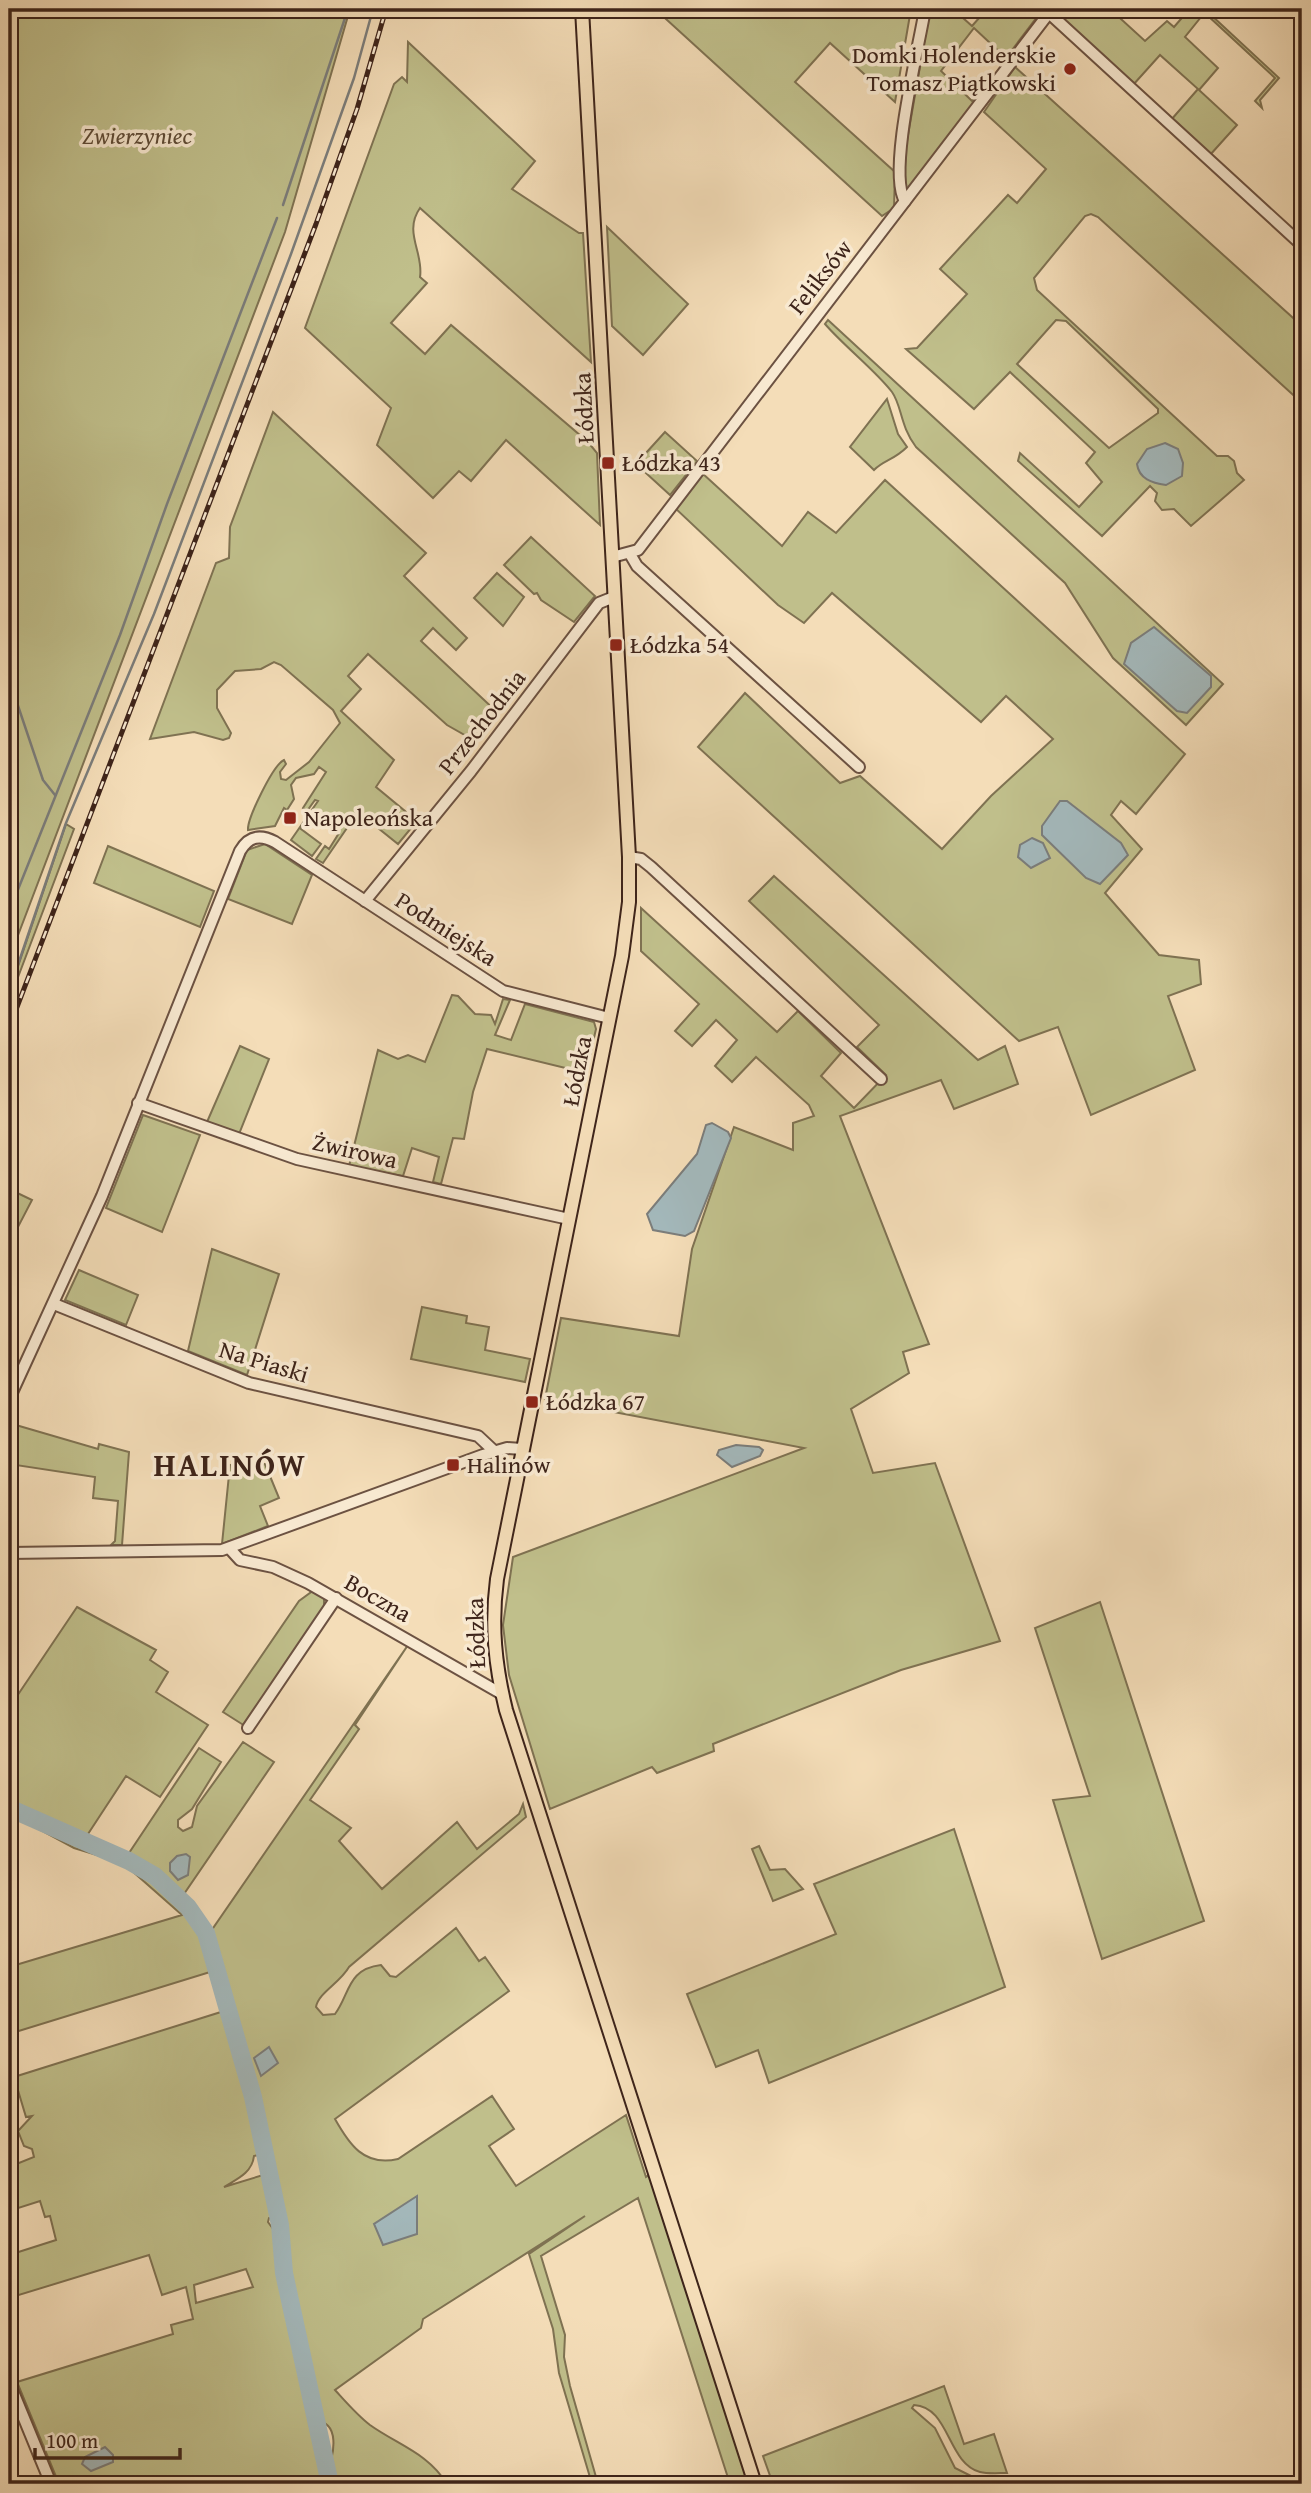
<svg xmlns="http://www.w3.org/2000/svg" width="1311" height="2493" viewBox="0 0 1311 2493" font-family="'Gentium Book Plus',serif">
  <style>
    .green { fill: #c0bf8b; stroke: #7f7252; stroke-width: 2; fill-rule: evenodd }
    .water { fill: #a3b8bb; stroke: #7b7d7b; stroke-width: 2 }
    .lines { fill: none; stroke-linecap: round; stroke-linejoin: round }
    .stream { stroke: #7b7d7b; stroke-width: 2.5 }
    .river { stroke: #a3b8bb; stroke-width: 18 }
    .minor-casing { stroke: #6c5242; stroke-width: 14 }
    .major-casing { stroke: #3e241a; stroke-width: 16 }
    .minor { stroke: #f8e9d1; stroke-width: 10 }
    .major { stroke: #f4ddb8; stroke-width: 12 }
    .rail-casing { stroke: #3e241a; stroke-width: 5 }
    .rail { stroke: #f8e9d1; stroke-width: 2.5; stroke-dasharray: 8; stroke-linecap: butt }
    .poi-dot { fill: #8f2418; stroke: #f8e9d1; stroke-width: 2.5 }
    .labels { text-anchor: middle; stroke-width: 7; stroke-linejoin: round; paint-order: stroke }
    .poi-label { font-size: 24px; fill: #3e241a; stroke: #f8e9d1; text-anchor: start }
    .park-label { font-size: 24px; font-style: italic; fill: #5e4b36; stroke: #f8e9d1 }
    .street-label { font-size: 24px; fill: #3e241a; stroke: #f8e9d1 }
    .district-label { font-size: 32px; font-weight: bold; letter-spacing: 2px; fill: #3e241a; stroke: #f8e9d1 }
  </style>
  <rect width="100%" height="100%" fill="#f4ddb8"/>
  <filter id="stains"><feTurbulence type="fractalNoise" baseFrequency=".00286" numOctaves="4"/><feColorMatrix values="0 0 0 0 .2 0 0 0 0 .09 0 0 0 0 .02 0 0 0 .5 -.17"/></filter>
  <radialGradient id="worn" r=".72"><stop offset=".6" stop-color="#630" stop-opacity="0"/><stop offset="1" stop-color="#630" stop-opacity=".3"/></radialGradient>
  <!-- green -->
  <g class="green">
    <polygon points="9,9 350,9 285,232 9,959"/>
    <polygon points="655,9 911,9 895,102 830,43 795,82 895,172 894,208 882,216"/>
    <polygon points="930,9 953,9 972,26 987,9 1035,9 1040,13 1006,58 974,28 941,71 972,101 984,86 985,89 900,202 904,158"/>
    <polygon points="1060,9 1110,9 1145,41 1167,21 1174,27 1187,12 1201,17 1185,37 1218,68 1199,90 1237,125 1210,155 1171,120 1198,89 1160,55 1133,85 1063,21"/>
    <polygon points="1213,9 1210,14 1279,78 1260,100 1262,108 1255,101 1275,78 1206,14"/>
    <path d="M408,42L535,161L512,189L579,233H583L591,362L420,208C403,232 424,253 420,277L427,283L391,323L425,354L451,325L588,442L597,453L600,525L506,440L471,481L459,471L433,498L377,445L391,408L305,328L394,84L402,77L407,82Z"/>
    <path d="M1015,67L1302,326V403L1098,217L1091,214L1085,216L1034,278L1037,290L1217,456H1228L1234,461L1237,473L1244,480L1191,526L1174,509L1162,510L1155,501L1157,493L1150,486L1102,536L1018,461L1020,453L1079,507L1102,482L1086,463L1095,452L1010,372L974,409L906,349L917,348L967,294L940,269L1008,195L1017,203L1046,169L984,112ZM1056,320L1066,321L1158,409V413L1109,448L1017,364Z"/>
    <polygon points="607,227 688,304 643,355 612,326"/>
    <path d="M828,320L1223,684L1186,725L1113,658L1065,583L916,447C900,426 902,406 892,392C876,371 844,346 825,324Z"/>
    <path d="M887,399L898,434L907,447C894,460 884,460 874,470L850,447Z"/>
    <path d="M273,412L426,553L404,576L467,638L456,650L433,628L421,641L498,713L470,738L447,725L368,654L348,676L361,689L341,711L394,760L376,787L417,821L398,844L358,812L323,863L316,859L325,846L329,849L339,833L311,814L301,829L321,844L312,856L291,840L318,801L315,800L307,811L303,808L326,772L319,767L314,774L296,778L291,785L294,799L287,810L284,808L275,826L248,830C247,819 273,765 284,760L286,764L280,772L281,779L286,780L309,762L340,723L333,710L281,665L274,662L261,669L235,671L217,690V708L231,733L229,738L223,740L194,732L150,739L216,563L229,558L230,527Z"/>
    <polygon points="665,432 697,461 670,495 636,464"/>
    <polygon points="702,473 782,546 808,512 836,533 885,480 1185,754 1136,814 1121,801 1111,815 1142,849 1105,893 1159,955 1199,960 1201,984 1168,996 1195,1070 1091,1115 1058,1027 1019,1041 698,747 745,693 840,783 860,776 942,849 991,796 1053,739 1006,696 981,722 832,593 804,623 778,605 675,508"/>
    <polygon points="531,537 595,596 574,622 541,600 537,593 534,594 504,565"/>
    <polygon points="497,573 524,597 503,626 474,598"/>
    <polygon points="66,824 74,829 9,1001 9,993"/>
    <polygon points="265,844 312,875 292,924 228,899 247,850"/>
    <polygon points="108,846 214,891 200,927 94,883"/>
    <polygon points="774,876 978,1060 1005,1046 1018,1084 954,1109 941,1080 840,1116 929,1344 903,1352 909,1373 851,1409 873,1473 935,1463 1000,1641 901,1670 713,1744 714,1751 657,1773 652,1767 550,1809 509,1675 503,1625 513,1557 804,1448 545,1399 561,1318 679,1336 692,1249 734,1127 793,1150 793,1123 814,1116 809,1105 756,1057 732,1082 715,1066 737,1040 716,1020 692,1046 675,1031 699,1004 641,951 641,908 777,1032 798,1011 841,1053 821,1076 854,1108 886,1075 857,1047 879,1025 749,901"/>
    <polygon points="452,995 458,996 475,1014 491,1015 495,1024 503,999 510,1000 495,1035 511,1040 525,1004 594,1022 596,1029 586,1073 487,1049 473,1092 464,1139 453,1138 441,1184 433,1182 439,1157 412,1148 403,1176 349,1166 378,1050 398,1059 408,1055 425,1062"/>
    <polygon points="240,1046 269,1059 239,1134 207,1122"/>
    <polygon points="143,1115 200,1135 162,1232 106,1208"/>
    <polygon points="9,1189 32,1200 18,1227 9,1222"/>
    <polygon points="212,1249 279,1274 247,1375 188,1351"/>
    <polygon points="79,1270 138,1295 126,1325 65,1300"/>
    <polygon points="422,1307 467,1316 466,1323 489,1327 485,1350 530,1359 525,1382 411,1359"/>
    <polygon points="9,1423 98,1449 99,1444 129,1452 122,1545 111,1545 115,1541 118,1501 93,1498 95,1477 9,1464"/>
    <polygon points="265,1464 279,1498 260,1506 268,1526 222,1544 230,1465"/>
    <polygon points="314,1590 324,1596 324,1608 245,1726 223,1712 299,1601"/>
    <polygon points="1100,1602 1204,1921 1102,1959 1053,1800 1090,1796 1035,1628"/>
    <path d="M77,1607L156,1650L150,1660L168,1672L156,1692L208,1725L160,1797L126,1776L86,1837L127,1856L199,1748L221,1762L192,1809L178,1820V1827L183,1831L192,1827L197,1806L243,1742L274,1762L182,1897L211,1931L408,1645L355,1725L359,1729L310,1800L351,1828L339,1841L382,1889L457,1822L477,1849L519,1814L523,1804L526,1817L349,1967C340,1983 318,1993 316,2007L323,2015L335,2014C350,1994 347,1969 381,1965L390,1976L396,1977L456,1928L479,1961L485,1957L509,1991L335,2119C349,2144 364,2167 398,2159L492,2096L514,2129L489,2146L516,2186L626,2115L646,2177L651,2174L750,2484H730L638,2198L541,2256L565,2335L564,2357L570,2386L598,2484H592L559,2373L553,2329L529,2254L585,2216L423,2319L421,2328L335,2390C346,2402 357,2415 370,2425C398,2445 428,2453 447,2484H59L17,2382L173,2334L171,2325L193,2319L186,2287L162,2295L149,2255L9,2298V2255L56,2240L50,2216L45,2217L40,2201L9,2211V2167L34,2157L32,2149L24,2146L18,2131L32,2116L26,2117L14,2077L224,2011L210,1972L9,2034V1967L182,1915L123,1863L74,1848L9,1813V1708ZM269,2152L273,2172L224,2187C237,2179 252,2173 254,2156ZM279,2215L306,2366L299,2368L285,2299L279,2237L268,2222L269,2218ZM246,2269L253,2287L196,2303L194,2285ZM313,2421C342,2420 334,2456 326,2474Z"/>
    <polygon points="954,1829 1005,1987 769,2083 758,2050 716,2067 687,1994 836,1934 814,1884"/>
    <polygon points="759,1846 770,1870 785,1869 803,1889 773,1901 752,1849"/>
    <path d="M944,2386L964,2444L994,2434L1007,2473C999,2473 988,2474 980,2472C947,2463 950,2407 914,2405L912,2408L935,2428L955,2468L977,2479L1016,2484H773L763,2456Z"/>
  </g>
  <!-- water -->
  <g class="water">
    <path d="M1165,443L1178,449L1183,463L1182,476L1166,485C1152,483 1139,479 1137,464L1147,449Z"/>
    <polygon points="1154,627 1211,676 1211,687 1187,713 1177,711 1124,664 1131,643"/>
    <polygon points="1060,801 1067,801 1121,843 1128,855 1100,884 1086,878 1042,835 1042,826"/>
    <polygon points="1032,838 1043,843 1050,858 1031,868 1018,857 1020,845"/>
    <polygon points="712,1123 728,1132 731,1138 694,1231 685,1236 653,1230 647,1214 697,1154 706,1125"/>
    <polygon points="736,1445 759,1447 763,1450 760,1456 732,1467 717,1455 719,1450"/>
    <polygon points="186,1854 190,1857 188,1875 178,1880 170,1871 170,1863 177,1856"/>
    <polygon points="269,2047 278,2063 261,2076 254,2058"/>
    <polygon points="417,2196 417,2234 383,2245 374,2224"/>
    <polygon points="105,2447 113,2455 113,2462 91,2471 82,2464 85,2457"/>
  </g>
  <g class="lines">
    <!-- stream -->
    <g class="stream">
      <polyline points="283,205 348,9"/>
      <polyline points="9,679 43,780 55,795"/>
      <polyline points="9,912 120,635 167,504 277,218"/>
      <polyline points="9,991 66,823 154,614 291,254 354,78 373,9"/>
    </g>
    <!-- river -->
    <polyline class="river" points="9,1808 129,1861 155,1876 188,1907 206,1933 253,2097 280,2225 284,2273 330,2484"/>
    <!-- minor casing -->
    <g class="minor-casing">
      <g id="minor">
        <polyline points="1049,13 1302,245"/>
        <path d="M905,201C887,173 919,47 925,9"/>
        <polyline points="630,554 637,566 859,767"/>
        <polyline points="612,557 638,550 1052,9"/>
        <polyline points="629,857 641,859 651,867 881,1079"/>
        <polyline points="365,901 471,771 599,603 614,597"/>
        <polyline points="138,1103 297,1159 569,1219"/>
        <polyline points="54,1304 249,1383 478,1436 494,1451"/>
        <path d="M9,1399L102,1196L240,851C249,836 260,834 275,842L503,991L609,1018"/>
        <polyline points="230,1549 240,1560 273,1567 308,1583 502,1694"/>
        <polyline points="9,1553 222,1550 483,1455 507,1448 522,1449"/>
        <polyline points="248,1728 336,1598"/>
        <polyline points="9,2382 51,2484"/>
      </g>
    </g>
    <!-- major casing -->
    <g class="major-casing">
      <path id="major" d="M582,9L629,857V902L622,956L497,1579C491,1625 495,1665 506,1710L755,2484"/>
    </g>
    <!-- minor -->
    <use href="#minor" class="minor"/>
    <!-- major -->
    <use href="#major" class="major"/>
    <!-- rail casing -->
    <g class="rail-casing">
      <polyline id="rail" points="9,1028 316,224 357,109 386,9"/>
    </g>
    <!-- rail -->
    <use href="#rail" class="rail"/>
  </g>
  <!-- markers -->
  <g class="poi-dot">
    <circle cx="1070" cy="69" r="7"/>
    <rect x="601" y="456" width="14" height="14" rx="3.5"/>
    <rect x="609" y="638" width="14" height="14" rx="3.5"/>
    <rect x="283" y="811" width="14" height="14" rx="3.5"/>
    <rect x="525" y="1395" width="14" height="14" rx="3.5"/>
    <rect x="446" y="1458" width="14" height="14" rx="3.5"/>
  </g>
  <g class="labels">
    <!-- poi labels -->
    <g class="poi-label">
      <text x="1056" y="63" text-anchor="end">Domki Holenderskie<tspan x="1056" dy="28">Tomasz Piątkowski</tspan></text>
      <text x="622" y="471">Łódzka 43</text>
      <text x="630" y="653">Łódzka 54</text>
      <text x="304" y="826">Napoleońska</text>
      <text x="546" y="1410">Łódzka 67</text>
      <text x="467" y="1473">Halinów</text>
    </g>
    <!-- park labels -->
    <g class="park-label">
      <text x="137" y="144">Zwierzyniec</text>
    </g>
    <!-- street labels -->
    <g class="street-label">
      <text transform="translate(820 277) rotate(-52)" y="8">Feliksów</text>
      <text transform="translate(584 408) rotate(-93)" y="8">Łódzka</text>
      <text transform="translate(482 722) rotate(-52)" y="8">Przechodnia</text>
      <text transform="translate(446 929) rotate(33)" y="8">Podmiejska</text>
      <text transform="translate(577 1071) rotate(-79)" y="8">Łódzka</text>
      <text transform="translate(355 1151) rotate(13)" y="8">Żwirowa</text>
      <text transform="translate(264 1362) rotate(17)" y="8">Na Piaski</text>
      <text transform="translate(378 1598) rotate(30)" y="8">Boczna</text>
      <text transform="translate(476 1633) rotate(-92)" y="8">Łódzka</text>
    </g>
    <!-- district labels -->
    <g class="district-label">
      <text x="230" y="1476">HALINÓW</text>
    </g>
  </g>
  <!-- margin -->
  <rect width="1311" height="2493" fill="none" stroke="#f4ddb8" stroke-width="35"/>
  <rect x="10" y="10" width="1290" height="2472" fill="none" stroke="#3e241a" stroke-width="3.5"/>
  <rect x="18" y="18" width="1276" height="2458" fill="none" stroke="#3e241a" stroke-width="2"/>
  <!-- scale -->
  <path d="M35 2448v10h145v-10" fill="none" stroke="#3e241a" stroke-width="3.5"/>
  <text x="46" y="2448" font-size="21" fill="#3e241a" stroke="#f8e9d1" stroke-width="5" paint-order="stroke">100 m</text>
  <rect width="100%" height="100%" filter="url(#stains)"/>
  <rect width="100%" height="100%" fill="url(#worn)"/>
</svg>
